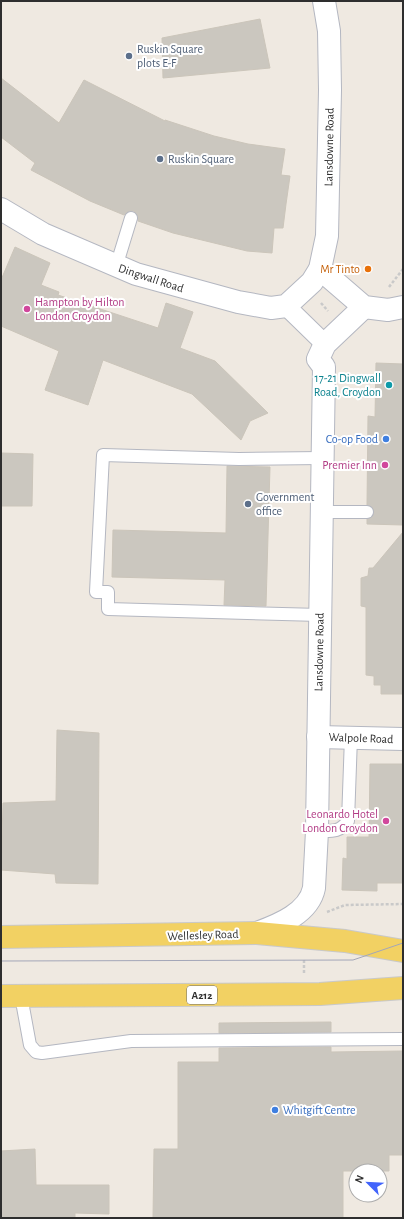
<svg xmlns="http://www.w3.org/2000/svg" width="404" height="1219" viewBox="0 0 404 1219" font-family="'Alegreya Sans',sans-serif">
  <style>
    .building { fill: #cbc7bf; stroke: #cbc5ba }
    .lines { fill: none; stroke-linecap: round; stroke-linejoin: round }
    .service-casing { stroke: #b4b7c1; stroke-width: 14 }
    .pedestrian-casing { stroke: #b4b7c1; stroke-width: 20 }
    .minor-casing { stroke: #b4b7c1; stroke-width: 24 }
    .primary-casing { stroke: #c9c9c9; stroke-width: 24 }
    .path { stroke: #c9c9c9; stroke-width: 2.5; stroke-dasharray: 3 2; stroke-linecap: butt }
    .service { stroke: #fff; stroke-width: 12 }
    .pedestrian { stroke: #fff; stroke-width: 18 }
    .minor { stroke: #fff; stroke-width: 22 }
    .primary { stroke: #f2d163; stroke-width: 22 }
    .tram { stroke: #a3a6b8; stroke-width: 1 }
    .service-dot { fill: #5c6f8a; stroke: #fff; stroke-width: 1.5 }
    .food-dot { fill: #e8710a; stroke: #fff; stroke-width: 1.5 }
    .hotel-dot { fill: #d1479c; stroke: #fff; stroke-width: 1.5 }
    .culture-dot { fill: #0f9aa8; stroke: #fff; stroke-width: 1.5 }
    .shop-dot { fill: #3f7fe0; stroke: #fff; stroke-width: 1.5 }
    .labels { text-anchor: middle; stroke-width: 4; stroke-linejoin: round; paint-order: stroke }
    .shield { fill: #fff; stroke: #6d6d6d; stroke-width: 1 }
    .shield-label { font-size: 11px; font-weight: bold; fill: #2e2e2e }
    .service-label { font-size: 12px; fill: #4e5e75; stroke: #fff; text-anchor: start }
    .street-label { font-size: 12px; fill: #2e2e2e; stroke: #fff }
    .food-label { font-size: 12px; fill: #c56008; stroke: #fff; text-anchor: end }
    .hotel-label { font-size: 12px; fill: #b23c85; stroke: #fff; text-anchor: end }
    .culture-label { font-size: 12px; fill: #0d838f; stroke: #fff; text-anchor: end }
    .shop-label { font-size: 12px; fill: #366cbe; stroke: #fff; text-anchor: end }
  </style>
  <rect width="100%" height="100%" fill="#efe9e1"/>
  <!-- building -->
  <g class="building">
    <polygon points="260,19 270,68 163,78 162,38"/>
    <polygon points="1,78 59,123 84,80 165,121 165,120 214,136 248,144 285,149 281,175 290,176 286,204 283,228 274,228 272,253 247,251 173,233 138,221 138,216 134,211 129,211 124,215 90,201 31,170 35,163 1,137"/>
    <polygon points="15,247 50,263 41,285 59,292 58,295 158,328 166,303 193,312 180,348 215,361 268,413 250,421 241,440 192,394 103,360 88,405 45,390 59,351 1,326 1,280"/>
    <polygon points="376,363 403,364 403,525 367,524 367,519 371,518 374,512 373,508 367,505 368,416 375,417"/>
    <polygon points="1,453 33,454 32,506 1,506"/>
    <polygon points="227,466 270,467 266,606 224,605 225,580 112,577 113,530 226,533"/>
    <polygon points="403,532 403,694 381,694 381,685 374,685 374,676 366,675 366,607 361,606 361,578 368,576 369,568 373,568"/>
    <polygon points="57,730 99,733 98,884 56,883 55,874 1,870 3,803 56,801"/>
    <polygon points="370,764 403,764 403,883 377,883 377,891 342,890 343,858 347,859 347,837 369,837"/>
    <polygon points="331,1022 331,1032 219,1033 219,1023"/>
    <polygon points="331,1047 331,1052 403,1051 403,1155 389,1155 389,1171 343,1171 343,1218 153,1218 154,1149 178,1149 178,1062 219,1062 219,1048"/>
    <polygon points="35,1149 36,1185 109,1185 109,1214 75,1213 75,1218 1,1218 1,1151"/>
  </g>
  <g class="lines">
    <!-- service casing -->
    <g class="service-casing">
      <g id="service">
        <polyline points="116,267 131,218"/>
        <polyline points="322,512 367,512"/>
        <polyline points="320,615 108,609 108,592 96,592 103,455 239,459 322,458"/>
        <path d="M317,831C331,831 339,833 348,821L351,737"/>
        <polyline points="21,996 30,1045 36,1052 42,1053 131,1041 403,1039"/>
      </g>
    </g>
    <!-- pedestrian casing -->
    <g class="pedestrian-casing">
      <polyline id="pedestrian" points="286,306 325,344"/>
    </g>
    <!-- minor casing -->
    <g class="minor-casing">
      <g id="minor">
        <polyline points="1,209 43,234 136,274 238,302 271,308 286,306 312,282 320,269 327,236 330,90 329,31 324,1"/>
        <polyline points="320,269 364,307 388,310 403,307"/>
        <polyline points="318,737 403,739"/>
        <path d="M257,933C279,925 309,913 314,888L317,831L324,367L318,359L325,344L364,307"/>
      </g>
    </g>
    <!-- primary casing -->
    <g class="primary-casing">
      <g id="primary">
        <polyline points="1,937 257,933 345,941 403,951"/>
        <polyline points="1,996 320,994 403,988"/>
      </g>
    </g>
    <!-- path -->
    <g class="path">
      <polyline points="389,287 403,269"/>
      <polyline points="321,303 328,311"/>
      <polyline points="327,912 345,905 403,904"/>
      <polyline points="304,973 304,958"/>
    </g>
    <!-- service -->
    <use href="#service" class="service"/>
    <!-- pedestrian -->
    <use href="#pedestrian" class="pedestrian"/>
    <!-- minor -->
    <use href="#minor" class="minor"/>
    <!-- primary -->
    <use href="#primary" class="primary"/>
    <!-- tram -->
    <polyline class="tram" points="1,961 353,960 403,943"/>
  </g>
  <!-- markers -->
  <g class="service-dot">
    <circle cx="129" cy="56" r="4"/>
    <circle cx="160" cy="159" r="4"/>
    <circle cx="248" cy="504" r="4"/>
  </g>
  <circle class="food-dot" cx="368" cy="269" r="4"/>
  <g class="hotel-dot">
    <circle cx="27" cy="309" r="4"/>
    <circle cx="385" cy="465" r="4"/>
    <circle cx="386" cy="821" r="4"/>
  </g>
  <circle class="culture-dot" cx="389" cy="385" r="4"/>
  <g class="shop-dot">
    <circle cx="386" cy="439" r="4"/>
    <circle cx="275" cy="1110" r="4"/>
  </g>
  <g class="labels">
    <!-- shield labels -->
    <rect class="shield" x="187" y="986" width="30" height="18" rx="3"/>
    <g class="shield-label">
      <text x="202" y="999">A212</text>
    </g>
    <!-- service labels -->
    <g class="service-label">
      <text x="137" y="53">Ruskin Square<tspan x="137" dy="14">plots E-F</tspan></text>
      <text x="168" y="163">Ruskin Square</text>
      <text x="256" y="501">Government<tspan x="256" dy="14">office</tspan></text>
    </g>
    <!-- street labels -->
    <g class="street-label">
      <text transform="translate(329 147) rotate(-89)" y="4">Lansdowne Road</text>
      <text transform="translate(151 278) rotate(18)" y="4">Dingwall Road</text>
      <text transform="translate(319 652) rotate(-89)" y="4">Lansdowne Road</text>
      <text transform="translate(361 738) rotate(2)" y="4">Walpole Road</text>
      <text transform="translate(203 935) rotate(-2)" y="4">Wellesley Road</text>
    </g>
    <!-- food labels -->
    <g class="food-label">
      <text x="360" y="273">Mr Tinto</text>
    </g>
    <!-- hotel labels -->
    <g class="hotel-label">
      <text x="35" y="306" text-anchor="start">Hampton by Hilton<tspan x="35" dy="14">London Croydon</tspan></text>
      <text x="377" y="469">Premier Inn</text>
      <text x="378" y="818">Leonardo Hotel<tspan x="378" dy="14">London Croydon</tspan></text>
    </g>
    <!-- culture labels -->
    <g class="culture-label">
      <text x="381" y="382">17-21 Dingwall<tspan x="381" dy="14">Road, Croydon</tspan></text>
    </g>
    <!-- shop labels -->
    <g class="shop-label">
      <text x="378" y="443">Co-op Food</text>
      <text x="283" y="1114" text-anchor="start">Whitgift Centre</text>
    </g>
  </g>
  <!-- border -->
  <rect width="404" height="1219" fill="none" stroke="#2e2e2e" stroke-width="4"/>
  <!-- north arrow -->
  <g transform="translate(368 1183) rotate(294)"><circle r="19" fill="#ffffff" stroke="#ababab"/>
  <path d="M0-3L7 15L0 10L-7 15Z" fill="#4264fb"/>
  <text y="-6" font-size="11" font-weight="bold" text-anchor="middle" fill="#2e2e2e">N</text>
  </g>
</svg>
